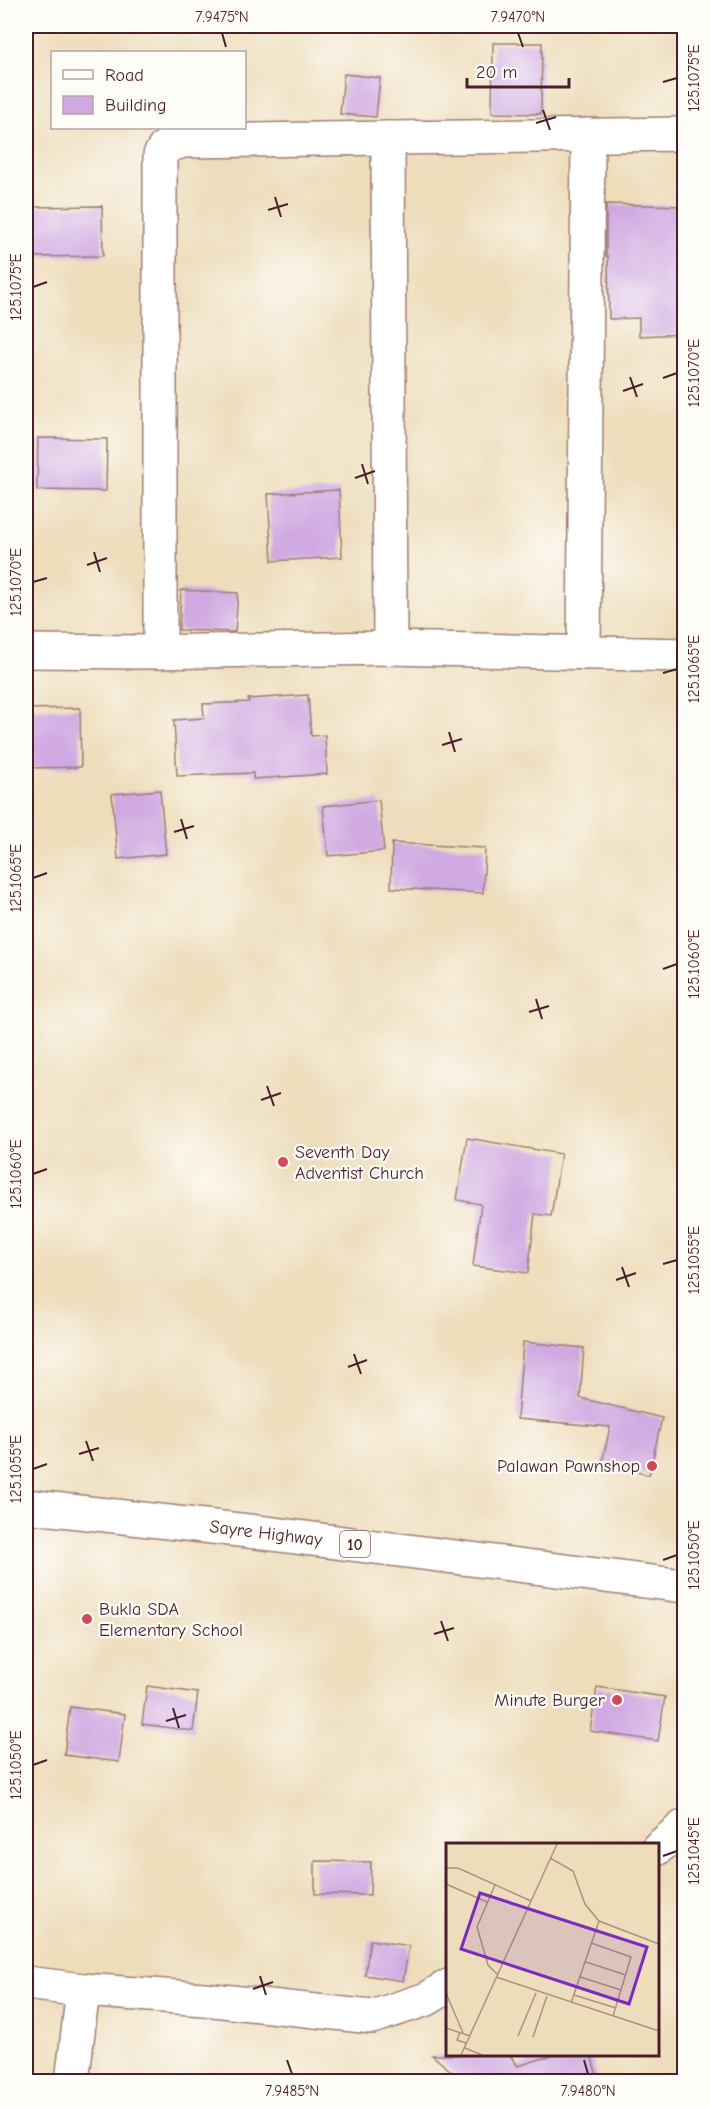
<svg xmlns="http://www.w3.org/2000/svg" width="710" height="2107" viewBox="0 0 710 2107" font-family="'Comic Neue',sans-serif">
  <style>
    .building { fill: #d0a9e2 }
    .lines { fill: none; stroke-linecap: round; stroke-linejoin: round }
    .street-casing { stroke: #9c7e73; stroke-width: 36 }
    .highway-casing { stroke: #9c7e73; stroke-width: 36 }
    .street { stroke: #fff; stroke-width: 33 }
    .highway { stroke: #fff; stroke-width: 33 }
    .ticks { fill: none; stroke: #4a1f2b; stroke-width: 2 }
    .poi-dot { fill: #d1495b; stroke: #fdfcf7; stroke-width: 2 }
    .labels { text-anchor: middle; stroke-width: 4.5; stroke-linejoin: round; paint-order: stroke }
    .shield { fill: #fdfcf7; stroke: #806168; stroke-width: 1.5 }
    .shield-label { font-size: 16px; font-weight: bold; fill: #4a1f2b }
    .poi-label { font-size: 18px; fill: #4a1f2b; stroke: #fdfcf7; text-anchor: start }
    .street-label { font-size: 18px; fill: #4a1f2b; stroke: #fdfcf7 }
    .inset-road { fill: none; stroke: #ac9181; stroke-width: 1.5 }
    .view { fill: #7b2cbf; fill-opacity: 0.15; stroke: #7b2cbf; stroke-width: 3 }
    .inset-edge { fill: none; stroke: #4a1f2b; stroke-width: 3 }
    .neatline { fill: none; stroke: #4a1f2b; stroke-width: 2 }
    .ticks-label { font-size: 15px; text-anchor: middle; fill: #4a1f2b }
  </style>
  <rect width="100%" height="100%" fill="#fdfcf7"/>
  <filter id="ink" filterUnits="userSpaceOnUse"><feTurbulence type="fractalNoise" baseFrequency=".0167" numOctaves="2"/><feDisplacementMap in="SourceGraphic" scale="12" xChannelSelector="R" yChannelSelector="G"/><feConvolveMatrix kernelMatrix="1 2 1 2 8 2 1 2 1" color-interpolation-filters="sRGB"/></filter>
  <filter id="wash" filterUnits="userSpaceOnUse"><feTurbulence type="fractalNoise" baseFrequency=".008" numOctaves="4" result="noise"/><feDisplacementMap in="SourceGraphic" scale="24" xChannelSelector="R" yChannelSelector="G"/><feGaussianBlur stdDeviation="1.35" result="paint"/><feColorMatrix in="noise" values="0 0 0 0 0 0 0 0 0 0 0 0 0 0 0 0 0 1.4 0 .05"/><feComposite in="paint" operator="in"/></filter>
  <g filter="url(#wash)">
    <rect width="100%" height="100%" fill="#edb"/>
    <g id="blocks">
      <!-- building -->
      <g class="building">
        <polygon points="493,43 542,43 541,114 492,113"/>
        <polygon points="344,74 380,78 376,117 340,114"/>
        <polygon points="606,204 684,206 684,334 639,336 639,318 609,319 608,256 606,256"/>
        <polygon points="102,206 103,256 29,257 28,207"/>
        <polygon points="38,438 107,439 106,491 37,490"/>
        <polygon points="339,490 342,557 272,561 268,494"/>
        <polygon points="181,590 238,593 235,632 179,630"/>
        <polygon points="308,695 311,736 325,735 327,774 253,779 253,773 177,776 174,720 204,718 203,704 249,702 248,699"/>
        <polygon points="80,708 81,767 26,768 26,709"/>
        <polygon points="160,790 166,854 118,859 112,794"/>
        <polygon points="379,800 384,851 328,856 323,806"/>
        <polygon points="392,843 485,848 483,893 391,888"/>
        <polygon points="467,1138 561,1154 551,1216 535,1214 528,1273 473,1266 481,1204 457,1200"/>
        <polygon points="523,1342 584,1348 580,1398 662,1418 649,1475 602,1463 610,1427 517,1419"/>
        <polygon points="147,1686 198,1693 193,1731 142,1724"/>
        <polygon points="597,1687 665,1697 658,1741 590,1731"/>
        <polygon points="70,1707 125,1714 119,1762 64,1755"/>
        <polygon points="315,1861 371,1862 370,1895 315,1894"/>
        <polygon points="370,1940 409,1946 403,1981 365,1975"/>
        <polygon points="432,2055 510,2055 518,2066 553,2055 591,2055 599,2082 464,2082"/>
      </g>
    </g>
  </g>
  <g filter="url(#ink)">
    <use href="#blocks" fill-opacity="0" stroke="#9c7e73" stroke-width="1.5"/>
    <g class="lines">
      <!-- street casing -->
      <g class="street-casing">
        <g id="street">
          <polyline points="388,138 390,648"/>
          <polyline points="26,651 147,652 390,648 684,655"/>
          <polyline points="160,652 160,155 165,147 183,141 684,134"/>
          <polyline points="584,653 588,135"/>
          <polyline points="658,1848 684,1826"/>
          <polyline points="26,1983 83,1990 204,1999 372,2017 427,1999 448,1986"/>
          <polyline points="72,2082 83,1990"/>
        </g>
      </g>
      <!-- highway casing -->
      <g class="highway-casing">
        <polyline id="highway" points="26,1506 257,1532 684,1586"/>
      </g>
      <!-- street -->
      <use href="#street" class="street"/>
      <!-- highway -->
      <use href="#highway" class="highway"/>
    </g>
  </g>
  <!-- ticks -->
  <path class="ticks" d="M222,33L226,47M518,33L523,47M663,82L677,78M543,110L550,130M536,123L556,117M275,197L281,217M268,210L288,204M33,287L47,282M630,377L637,397M663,378L677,373M623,391L643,384M362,464L368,484M355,478L375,471M94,552L100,572M87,565L107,558M33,582L47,578M663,673L677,669M449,732L455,752M442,745L462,739M181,819L187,839M174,832L194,826M33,878L47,873M663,969L677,964M536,999L542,1019M529,1012L549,1006M267,1086L274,1106M261,1100L281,1093M33,1174L47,1169M663,1264L677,1260M622,1267L629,1287M616,1280L636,1273M354,1354L361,1374M348,1367L367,1360M86,1441L93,1461M79,1454L99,1448M33,1469L47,1464M663,1560L677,1555M441,1621L448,1641M434,1634L454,1628M173,1708L179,1728M166,1721L186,1715M33,1765L47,1760M663,1856L677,1851M260,1976L266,1995M253,1989L273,1982M287,2060L292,2074M584,2060L588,2074"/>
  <!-- markers -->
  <g class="poi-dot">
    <circle cx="283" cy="1162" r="6"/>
    <circle cx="652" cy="1466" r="6"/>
    <circle cx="87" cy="1619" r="6"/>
    <circle cx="617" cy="1700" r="6"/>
  </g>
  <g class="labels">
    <!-- shield labels -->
    <rect class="shield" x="340" y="1531" width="30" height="26" rx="4.5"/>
    <g class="shield-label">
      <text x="355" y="1550">10</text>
    </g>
    <!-- poi labels -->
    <g class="poi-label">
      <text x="295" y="1158">Seventh Day<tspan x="295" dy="21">Adventist Church</tspan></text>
      <text x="640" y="1472" text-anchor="end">Palawan Pawnshop</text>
      <text x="99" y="1615">Bukla SDA<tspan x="99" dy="21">Elementary School</tspan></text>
      <text x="605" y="1706" text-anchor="end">Minute Burger</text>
    </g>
    <!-- street labels -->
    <g class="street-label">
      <text transform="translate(266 1533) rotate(7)" y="6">Sayre Highway</text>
    </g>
  </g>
  <!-- overview -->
  <g transform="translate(446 1843)">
    <rect width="213" height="213" fill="#edb"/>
    <path class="inset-road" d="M104,15L127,28L139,61L153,78L213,101M0,25H12L85,58M0,41L41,59M49,42L31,84L42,122L51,131M145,100L185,114L167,173M140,119L180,132M50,134L213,188M134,134L175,147M0,150L17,190M128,152L170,165M125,160L153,78M0,185L24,193M14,189L11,197L20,200M72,193L90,150M87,194L101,153M19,205L36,212M15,212L111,1"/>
    <path class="view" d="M34,50L201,104L183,161L15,106Z"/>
    <rect width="213" height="213" class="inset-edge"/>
  </g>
  <!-- margin -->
  <rect width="710" height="2107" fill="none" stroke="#fdfcf7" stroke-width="66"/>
  <!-- legend -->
  <rect x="51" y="51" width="195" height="78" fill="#fdfcf7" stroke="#b5a4a5" stroke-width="1.5"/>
  <rect x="63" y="70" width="30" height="9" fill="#ffffff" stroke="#b5a4a5" stroke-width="1.5"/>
  <text x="105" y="81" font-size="18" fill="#4a1f2b">Road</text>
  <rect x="63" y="96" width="30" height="18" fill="#d0a9e2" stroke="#b5a4a5" stroke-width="1.5"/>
  <text x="105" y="111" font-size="18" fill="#4a1f2b">Building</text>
  <!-- scale -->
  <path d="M467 78v9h102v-9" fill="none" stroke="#4a1f2b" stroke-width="3"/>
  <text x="476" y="78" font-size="18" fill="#4a1f2b" stroke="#fdfcf7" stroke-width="4.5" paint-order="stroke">20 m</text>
  <rect x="33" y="33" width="644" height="2041" class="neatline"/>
  <g class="ticks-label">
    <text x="222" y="22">7.9475°N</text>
    <text x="518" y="22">7.9470°N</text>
    <text transform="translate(694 78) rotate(-90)" y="5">125.1075°E</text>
    <text transform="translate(16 287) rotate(-90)" y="5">125.1075°E</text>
    <text transform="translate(694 373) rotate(-90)" y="5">125.1070°E</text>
    <text transform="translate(16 582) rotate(-90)" y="5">125.1070°E</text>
    <text transform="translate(694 669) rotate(-90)" y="5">125.1065°E</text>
    <text transform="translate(16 878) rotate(-90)" y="5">125.1065°E</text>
    <text transform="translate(694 964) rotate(-90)" y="5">125.1060°E</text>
    <text transform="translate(16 1174) rotate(-90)" y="5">125.1060°E</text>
    <text transform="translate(694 1260) rotate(-90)" y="5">125.1055°E</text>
    <text transform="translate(16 1469) rotate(-90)" y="5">125.1055°E</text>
    <text transform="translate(694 1555) rotate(-90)" y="5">125.1050°E</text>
    <text transform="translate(16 1765) rotate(-90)" y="5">125.1050°E</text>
    <text transform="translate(694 1851) rotate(-90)" y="5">125.1045°E</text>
    <text x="292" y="2096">7.9485°N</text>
    <text x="588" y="2096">7.9480°N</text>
  </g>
</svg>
